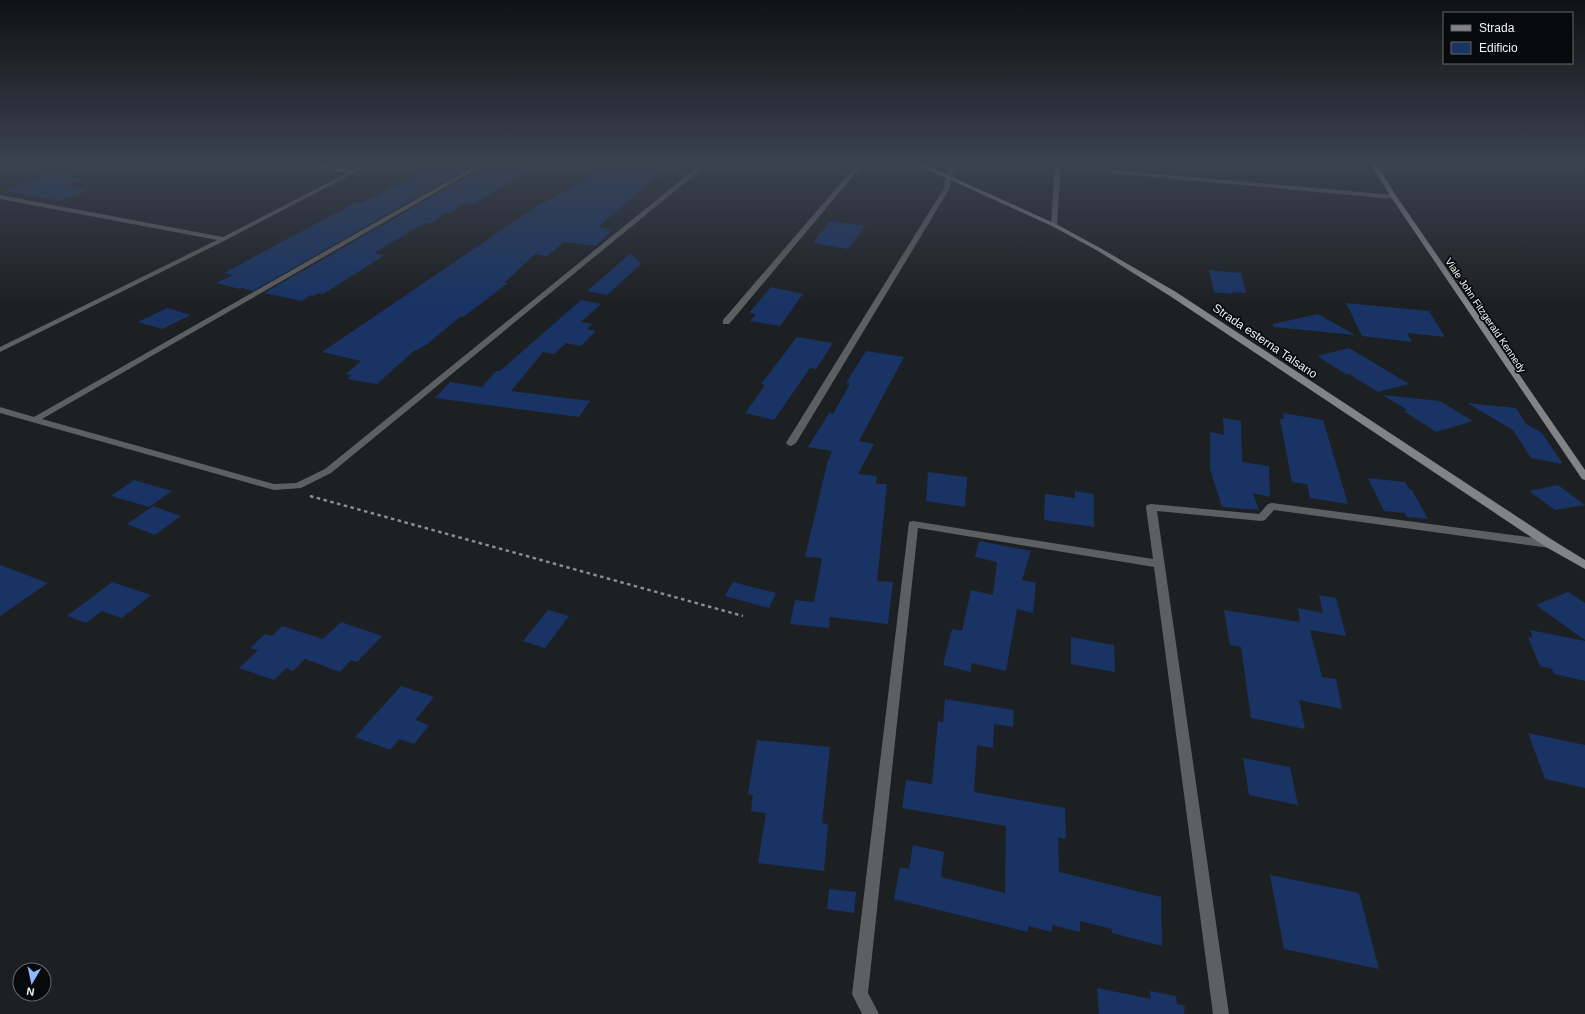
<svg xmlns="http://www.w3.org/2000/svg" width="1585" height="1014" viewBox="0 0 1585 1014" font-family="Arial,sans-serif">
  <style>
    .building { fill: #183364 }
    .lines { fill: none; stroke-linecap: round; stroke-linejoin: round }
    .path { stroke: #8b8e90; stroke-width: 2.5; stroke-dasharray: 3.5 3.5; stroke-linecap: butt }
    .lane { fill: #5e5f61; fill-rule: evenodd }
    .street { fill: #5e5f61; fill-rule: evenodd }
    .secondary { fill: #828487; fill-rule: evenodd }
    .labels { text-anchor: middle; stroke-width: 3.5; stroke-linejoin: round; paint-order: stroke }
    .far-street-label { font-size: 10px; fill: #f2f4f6; stroke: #08090b }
    .street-label { font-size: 12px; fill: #f2f4f6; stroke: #08090b }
  </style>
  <rect width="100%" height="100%" fill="#1d2023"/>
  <!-- building -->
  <g class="building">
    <polygon points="491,163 535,163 520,173 523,174 472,205 463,203 449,214 445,213 430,224 424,223 374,253 385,255 323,294 318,293 314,296 311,295 302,301 264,293"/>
    <polygon points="616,163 673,163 598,227 612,230 596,246 564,242 547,256 535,254 504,283 508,283 463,317 461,316 426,345 417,350 415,350 377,384 347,379 352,375 346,374 361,361 322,352 534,208"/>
    <polygon points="439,164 468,168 253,291 242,288 240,289 216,283 233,275 224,273 287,239 357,202 360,203 382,193"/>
    <polygon points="53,173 84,179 69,186 88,190 59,201 5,191"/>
    <polygon points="830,221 865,226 848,249 813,243"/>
    <polygon points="631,253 641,264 607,295 587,291"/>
    <polygon points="1209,270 1241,273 1246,293 1232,292 1233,294 1214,292"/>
    <polygon points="771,287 803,294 780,326 750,321 756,314 749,313"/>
    <polygon points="581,300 601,304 581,322 593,324 587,329 596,331 581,346 566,343 554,354 543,352 511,391 590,401 579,417 435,398 450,382 482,387 496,371 500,371"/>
    <polygon points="1346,303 1429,311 1445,337 1407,333 1412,342 1362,336"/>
    <polygon points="167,308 191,315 162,329 138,322"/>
    <polygon points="1318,314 1355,335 1273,327 1273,324"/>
    <polygon points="797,337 833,343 816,369 810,368 774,420 745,413 765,385 761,384"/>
    <polygon points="1349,348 1409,384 1378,392 1349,374 1346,374 1317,356"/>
    <polygon points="866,351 904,357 859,441 874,444 858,474 877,476 876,484 887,484 877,581 893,582 888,624 830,617 829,628 790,624 795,600 814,602 822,558 805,557 827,464 832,451 808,447 829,413 833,414 850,384 846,383"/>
    <polygon points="1383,395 1440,401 1473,421 1436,432 1404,411 1407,410"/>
    <polygon points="1467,403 1516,408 1526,424 1542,433 1563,464 1531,458 1513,430"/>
    <polygon points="1283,413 1323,420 1348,504 1310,498 1307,484 1292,482 1280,419 1284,419"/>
    <polygon points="1223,418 1241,421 1242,462 1269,466 1270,497 1253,493 1259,510 1222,507 1210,469 1210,432 1224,435"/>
    <polygon points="928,472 967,477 965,507 926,501"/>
    <polygon points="1368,478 1405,482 1409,489 1412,490 1428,519 1407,517 1405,513 1384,511"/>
    <polygon points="134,480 172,491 149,507 111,496"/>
    <polygon points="1558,485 1585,505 1555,510 1529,491"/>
    <polygon points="1075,491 1094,494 1094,527 1044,520 1045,494 1075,498"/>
    <polygon points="153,506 181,516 155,535 127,524"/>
    <polygon points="979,541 1031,551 1022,580 1036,583 1033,613 1017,609 1006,671 972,663 971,672 943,665 952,629 962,631 971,590 993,595 997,562 975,557"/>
    <polygon points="0,565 48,583 0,616"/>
    <polygon points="112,582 151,595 122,618 102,611 86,623 67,616"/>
    <polygon points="733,582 776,593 769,608 725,596"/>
    <polygon points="1568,592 1585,603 1585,640 1536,605"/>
    <polygon points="1319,595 1336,598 1346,636 1310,630 1322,677 1336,679 1342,709 1299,700 1305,729 1251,718 1241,647 1230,645 1224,610 1300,622 1298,608 1323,613"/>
    <polygon points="548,610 569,616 545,648 523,641"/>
    <polygon points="341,622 382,636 357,662 351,660 340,672 305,659 293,671 286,668 274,680 239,668 258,650 250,648 265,634 272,636 282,626 323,639"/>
    <polygon points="1530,630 1585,641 1585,681 1554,674 1552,669 1540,666 1528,637 1533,638"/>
    <polygon points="1071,637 1114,645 1115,672 1071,664"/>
    <polygon points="401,686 434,697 415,720 429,725 414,744 399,739 390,750 355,737"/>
    <polygon points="945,699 1014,710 1013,727 994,724 993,748 977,745 974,792 1065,808 1066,839 1058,837 1059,872 1161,897 1162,946 1112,933 1112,929 1080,921 1080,932 1052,925 1052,932 1028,926 1028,932 894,899 900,867 909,869 913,845 944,852 941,877 1005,893 1006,826 902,808 906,780 932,784 938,721 943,722"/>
    <polygon points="1528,733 1585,745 1585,788 1545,779"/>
    <polygon points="757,740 830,747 822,823 828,824 824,871 758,863 766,813 751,811 753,795 748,794"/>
    <polygon points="1243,758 1290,767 1298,805 1249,795"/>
    <polygon points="1270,875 1359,893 1379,969 1284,949"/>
    <polygon points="829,889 856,892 854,913 827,909"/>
    <polygon points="1097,988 1151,999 1150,991 1176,996 1177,1004 1185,1006 1184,1014 1099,1014"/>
  </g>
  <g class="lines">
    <!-- path -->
    <polyline class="path" points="310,496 743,616"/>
    <!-- lane -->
    <polygon class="lane" points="1112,170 1394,195 1397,197 1394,199 1110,173 1110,171"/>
    <!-- street -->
    <g class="street">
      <polygon points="296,163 311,163 352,170 365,163 373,163 226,240 0,352 0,347 217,240 0,199 0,195 223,237 347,173"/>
      <polygon points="480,163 487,163 42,419 274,484 296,483 325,469 702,163 709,163 331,473 301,488 274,490 0,413 0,407 34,417"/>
      <polygon points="858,163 864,163 729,324 723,324 723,320"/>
      <polygon points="954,163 960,163 951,177 950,188 796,443 791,446 788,445 786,443 944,188 945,177"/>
      <polygon points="1055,163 1061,163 1057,225 1054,227 1051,225"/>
      <polygon points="1272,503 1550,540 1554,541 1555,544 1554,547 1550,548 1274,510 1265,520 1261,521 1157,511 1229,1014 1213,1014 1154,567 918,528 868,993 879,1014 862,1014 852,994 909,522 913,521 1153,559 1146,507 1147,505 1151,504 1259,514 1268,504"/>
    </g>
    <!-- secondary -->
    <g class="secondary">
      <polygon points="913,163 921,163 1056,224 1102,249 1176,292 1554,541 1585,560 1585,569 1546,547 1170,296 1098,251 1052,226"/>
      <polygon points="1370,163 1376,163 1397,197 1585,470 1585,480 1582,479 1391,197"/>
    </g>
  </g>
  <!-- sky -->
  <linearGradient id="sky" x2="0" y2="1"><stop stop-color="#101213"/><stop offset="0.53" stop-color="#3a4250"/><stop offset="1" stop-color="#3a4250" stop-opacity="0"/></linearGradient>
  <rect width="1585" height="305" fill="url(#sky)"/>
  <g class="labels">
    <!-- far-street labels -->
    <g class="far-street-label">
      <text transform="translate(1486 315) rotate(56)" y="4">Viale John Fitzgerald Kennedy</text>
    </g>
    <!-- street labels -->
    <g class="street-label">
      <text transform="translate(1265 341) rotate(34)" y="4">Strada esterna Talsano</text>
    </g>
  </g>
  <!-- legend -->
  <rect x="1443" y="12" width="130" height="52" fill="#08090b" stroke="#666769"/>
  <rect x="1451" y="25" width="20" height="6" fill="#828487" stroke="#666769"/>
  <text x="1479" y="32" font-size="12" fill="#f2f4f6">Strada</text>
  <rect x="1451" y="42" width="20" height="12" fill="#183364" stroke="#666769"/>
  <text x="1479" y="52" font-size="12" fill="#f2f4f6">Edificio</text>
  <!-- north arrow -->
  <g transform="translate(32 982) rotate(189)"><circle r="19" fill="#08090b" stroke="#666769"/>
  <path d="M0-3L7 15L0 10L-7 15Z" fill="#90b8fd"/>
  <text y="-6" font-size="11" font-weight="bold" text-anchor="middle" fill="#f2f4f6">N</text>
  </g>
</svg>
